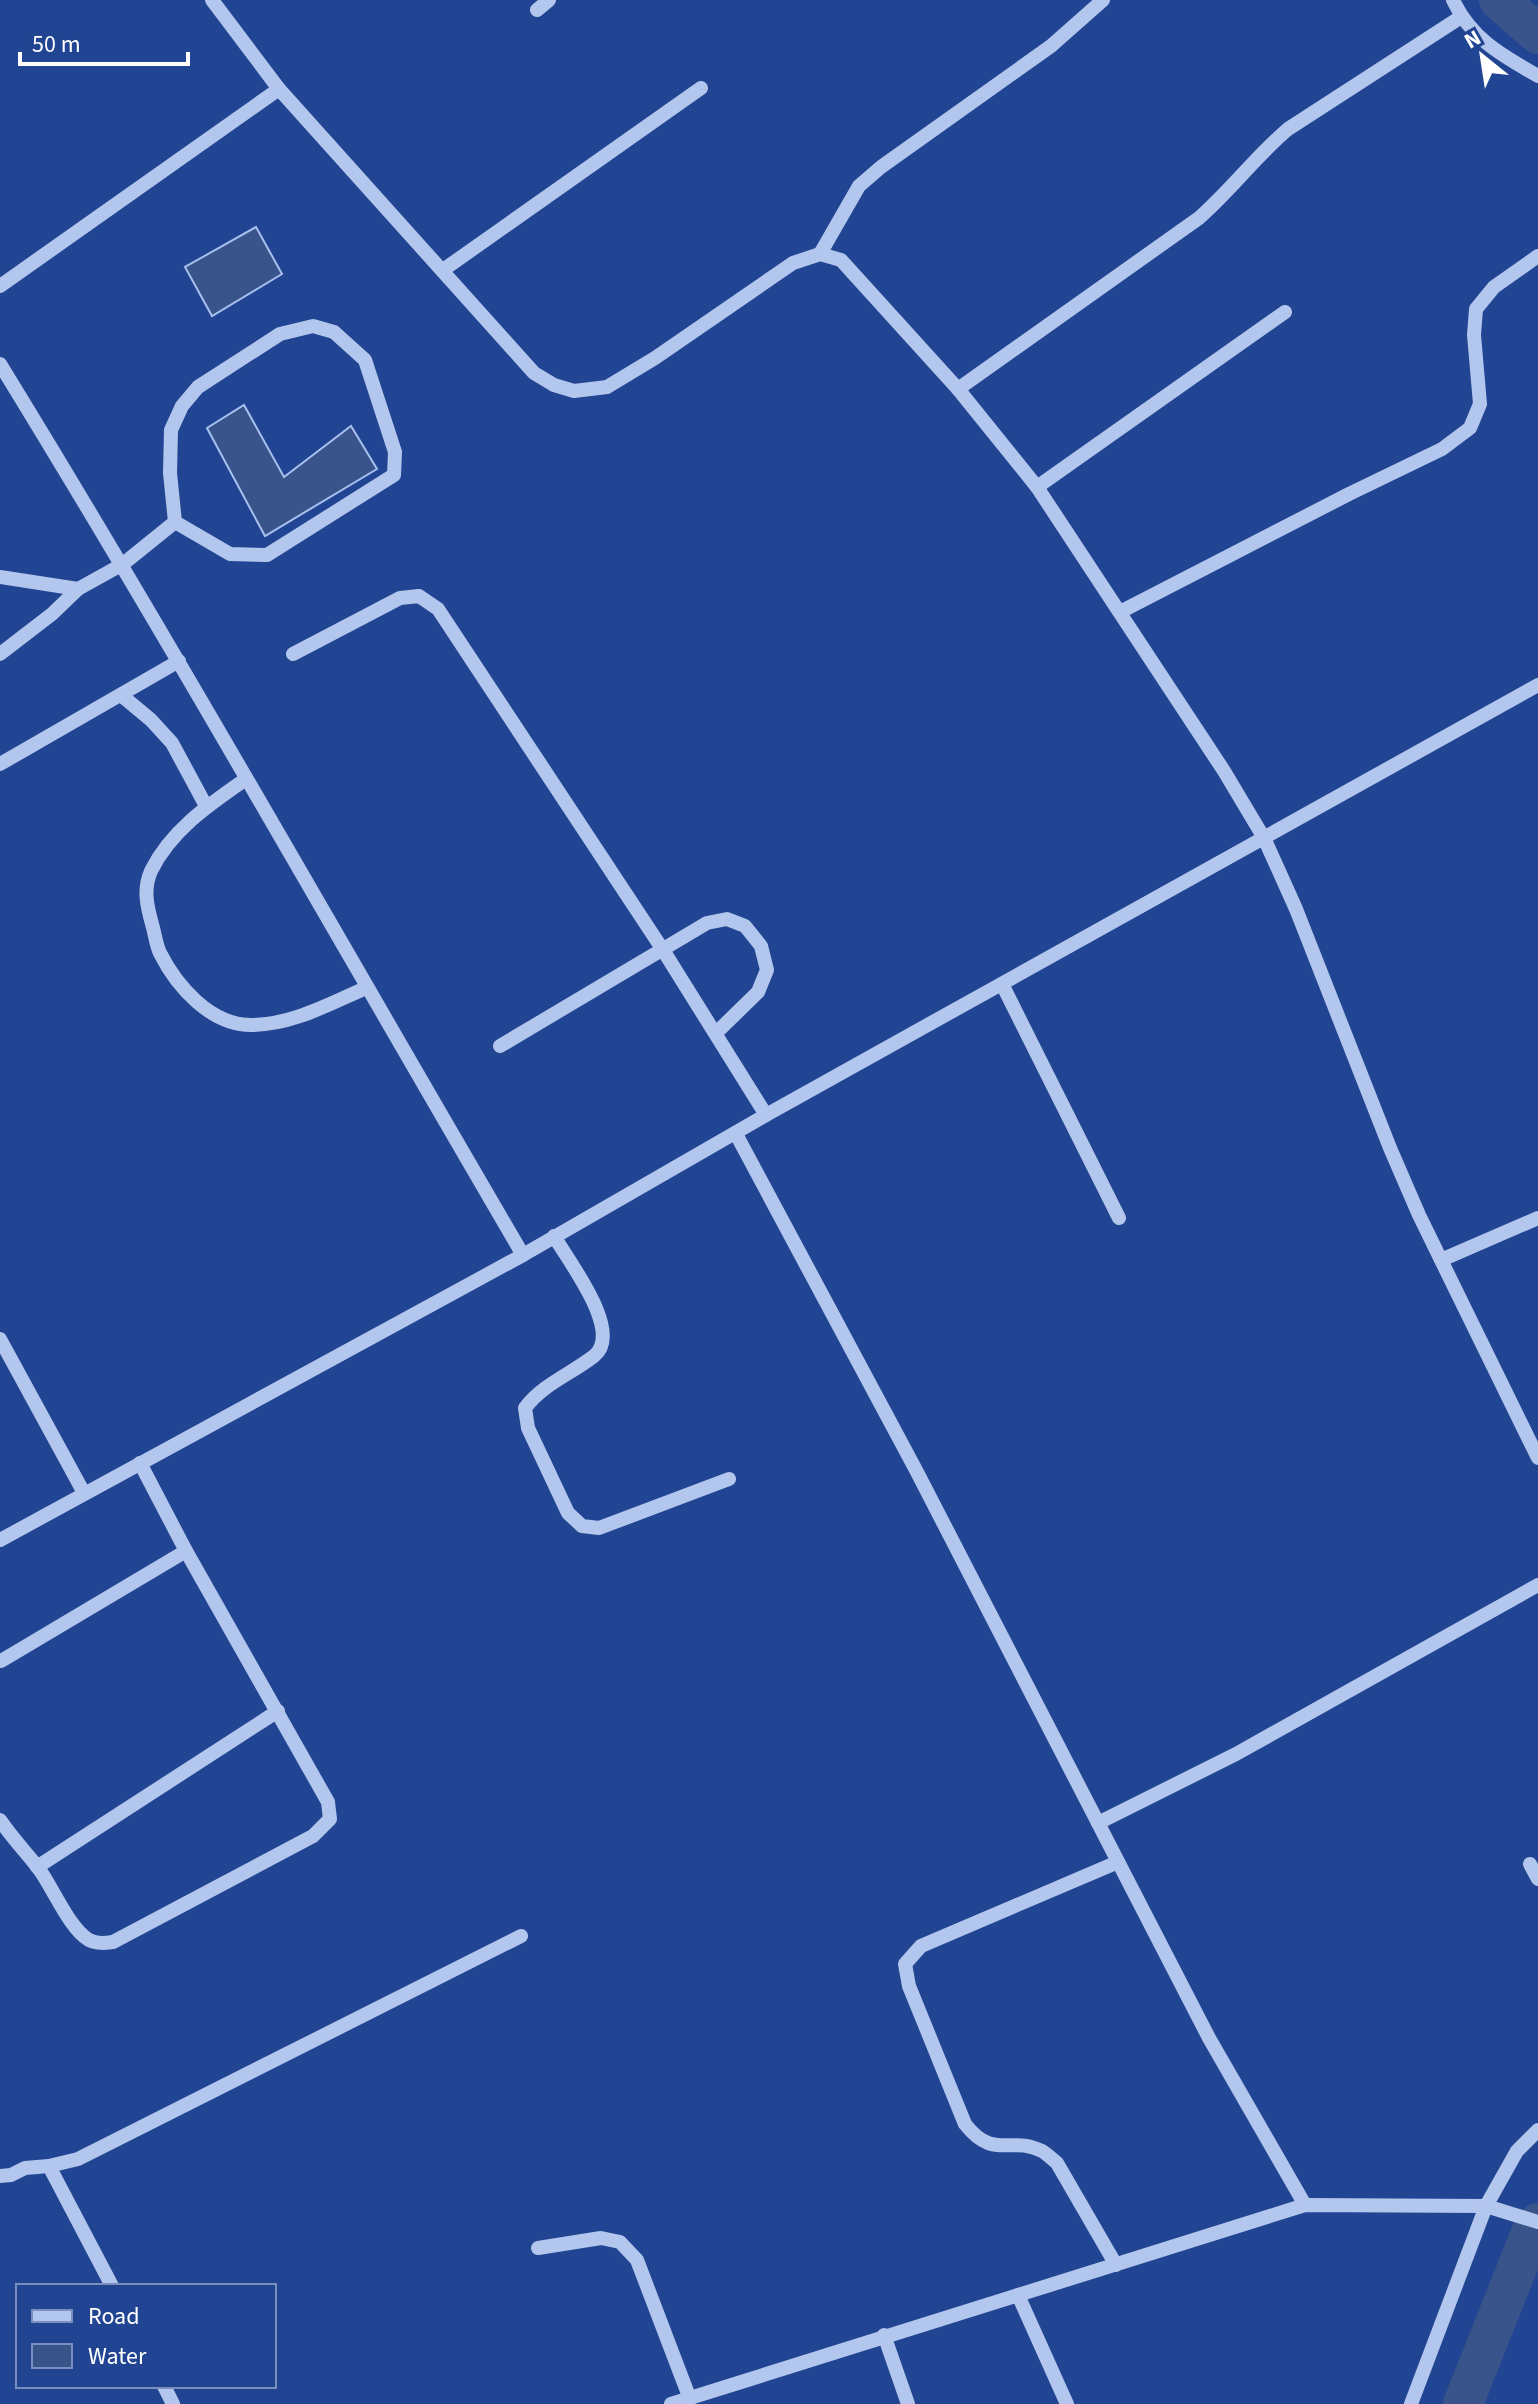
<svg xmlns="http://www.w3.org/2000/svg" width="1538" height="2404" viewBox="0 0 1538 2404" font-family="'Source Sans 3',sans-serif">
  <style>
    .water { fill: #39538b; stroke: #a7c0ee; stroke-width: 2 }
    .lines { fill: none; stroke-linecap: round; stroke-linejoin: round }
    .river { stroke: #39538b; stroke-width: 40 }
    .minor { stroke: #b3c6ed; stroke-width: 14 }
  </style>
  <rect width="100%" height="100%" fill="#214592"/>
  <!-- water -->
  <g class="water">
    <polygon points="256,227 282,274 212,316 185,267"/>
    <polygon points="244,405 284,477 351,426 377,469 265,536 207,428"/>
  </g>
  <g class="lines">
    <!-- river -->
    <g class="river">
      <polyline points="1499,0 1538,34"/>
      <polyline points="1463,2404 1531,2233 1538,2223"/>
    </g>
    <!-- minor -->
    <g class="minor">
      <polyline points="212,0 279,89 534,373 554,385 574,391 607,387 655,358 793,263 820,254 841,260 958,389 1037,487 1224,771 1264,838 1296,909 1390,1148 1419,1215 1538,1458"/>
      <path d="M1453,0C1471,39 1503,56 1538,76"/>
      <polyline points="537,10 549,0"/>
      <polyline points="820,254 859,186 881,167 1051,46 1103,0"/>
      <polyline points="443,270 701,88"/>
      <polyline points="0,286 279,89"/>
      <path d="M0,364C180,657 349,958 523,1255"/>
      <path d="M958,389L1199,218C1231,190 1256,156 1288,129L1461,17"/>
      <polyline points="1037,487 1285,312"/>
      <polyline points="0,577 78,589"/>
      <polyline points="1120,612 1349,494 1442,449 1470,428 1480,404 1474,335 1476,309 1494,287 1538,256"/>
      <polyline points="0,654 52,614 78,589 123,564 175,522 170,473 171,430 182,406 198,387 280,334 313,326 334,332 365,360 395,452 394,475 267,555 230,554 175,522"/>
      <polyline points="293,654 400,598 419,596 438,609 663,950 766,1115"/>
      <polyline points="121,695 151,720 172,743 206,806"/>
      <polyline points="0,764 179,661"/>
      <path d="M246,779C210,804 171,830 151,871C143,889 147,906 152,924C155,934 156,945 160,953C177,987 211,1025 251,1025C292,1025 329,1004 366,988"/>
      <polyline points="1002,984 1119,1218"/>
      <polyline points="500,1046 707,923 727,919 745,926 761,946 767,970 758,992 716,1033"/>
      <polyline points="736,1134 917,1472 1209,2038 1305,2205"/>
      <path d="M554,1236C569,1262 624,1332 594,1356C571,1374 543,1384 525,1408L528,1428L568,1513L582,1526L599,1528L729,1479"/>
      <polyline points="1441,1260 1538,1218"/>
      <polyline points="0,1339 84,1493"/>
      <polyline points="0,1540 523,1255 766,1115 1538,685"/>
      <polyline points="1,1661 186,1551"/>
      <path d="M0,1820C12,1838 26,1852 39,1869C53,1888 69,1928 89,1940C97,1944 105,1943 113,1942L313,1836L330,1819L328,1802L186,1551L140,1463"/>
      <polyline points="1098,1823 1236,1754 1538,1585"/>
      <polyline points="1530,1864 1538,1879"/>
      <polyline points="37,1867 278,1711"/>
      <polyline points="49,2166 112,2286"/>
      <polyline points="0,2176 11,2175 25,2168 49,2166 78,2159 521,1936"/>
      <polyline points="538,2248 601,2238 620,2242 637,2260 690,2399"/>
      <path d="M1116,2265L1057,2163C1052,2159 1047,2154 1042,2151C1010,2135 994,2161 965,2124L909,1986L905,1964L921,1946L1118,1862"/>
      <polyline points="1018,2295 1067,2404"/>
      <polyline points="884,2335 908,2404"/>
      <polyline points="164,2386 173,2404"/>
      <polyline points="671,2404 1305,2205 1486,2206 1538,2222"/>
      <polyline points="1411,2404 1486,2206 1517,2151 1538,2130"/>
    </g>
  </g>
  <!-- legend -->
  <rect x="16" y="2284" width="260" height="104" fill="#214592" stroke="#7a8fbe" stroke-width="2"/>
  <rect x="32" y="2310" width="40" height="12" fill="#b3c6ed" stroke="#7a8fbe" stroke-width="2"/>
  <text x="88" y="2324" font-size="24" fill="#ffffff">Road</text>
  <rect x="32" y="2344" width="40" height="24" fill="#39538b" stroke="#7a8fbe" stroke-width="2"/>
  <text x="88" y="2364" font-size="24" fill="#ffffff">Water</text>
  <!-- north arrow -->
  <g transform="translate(1482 56) rotate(330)" stroke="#214592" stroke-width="6" paint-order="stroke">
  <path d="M0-6L14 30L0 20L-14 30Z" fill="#ffffff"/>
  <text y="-12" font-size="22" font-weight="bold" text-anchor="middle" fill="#ffffff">N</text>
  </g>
  <!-- scale -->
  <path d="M20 52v12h168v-12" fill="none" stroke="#ffffff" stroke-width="4"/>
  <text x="32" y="52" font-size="24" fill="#ffffff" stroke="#214592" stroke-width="6" paint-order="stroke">50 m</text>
</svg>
